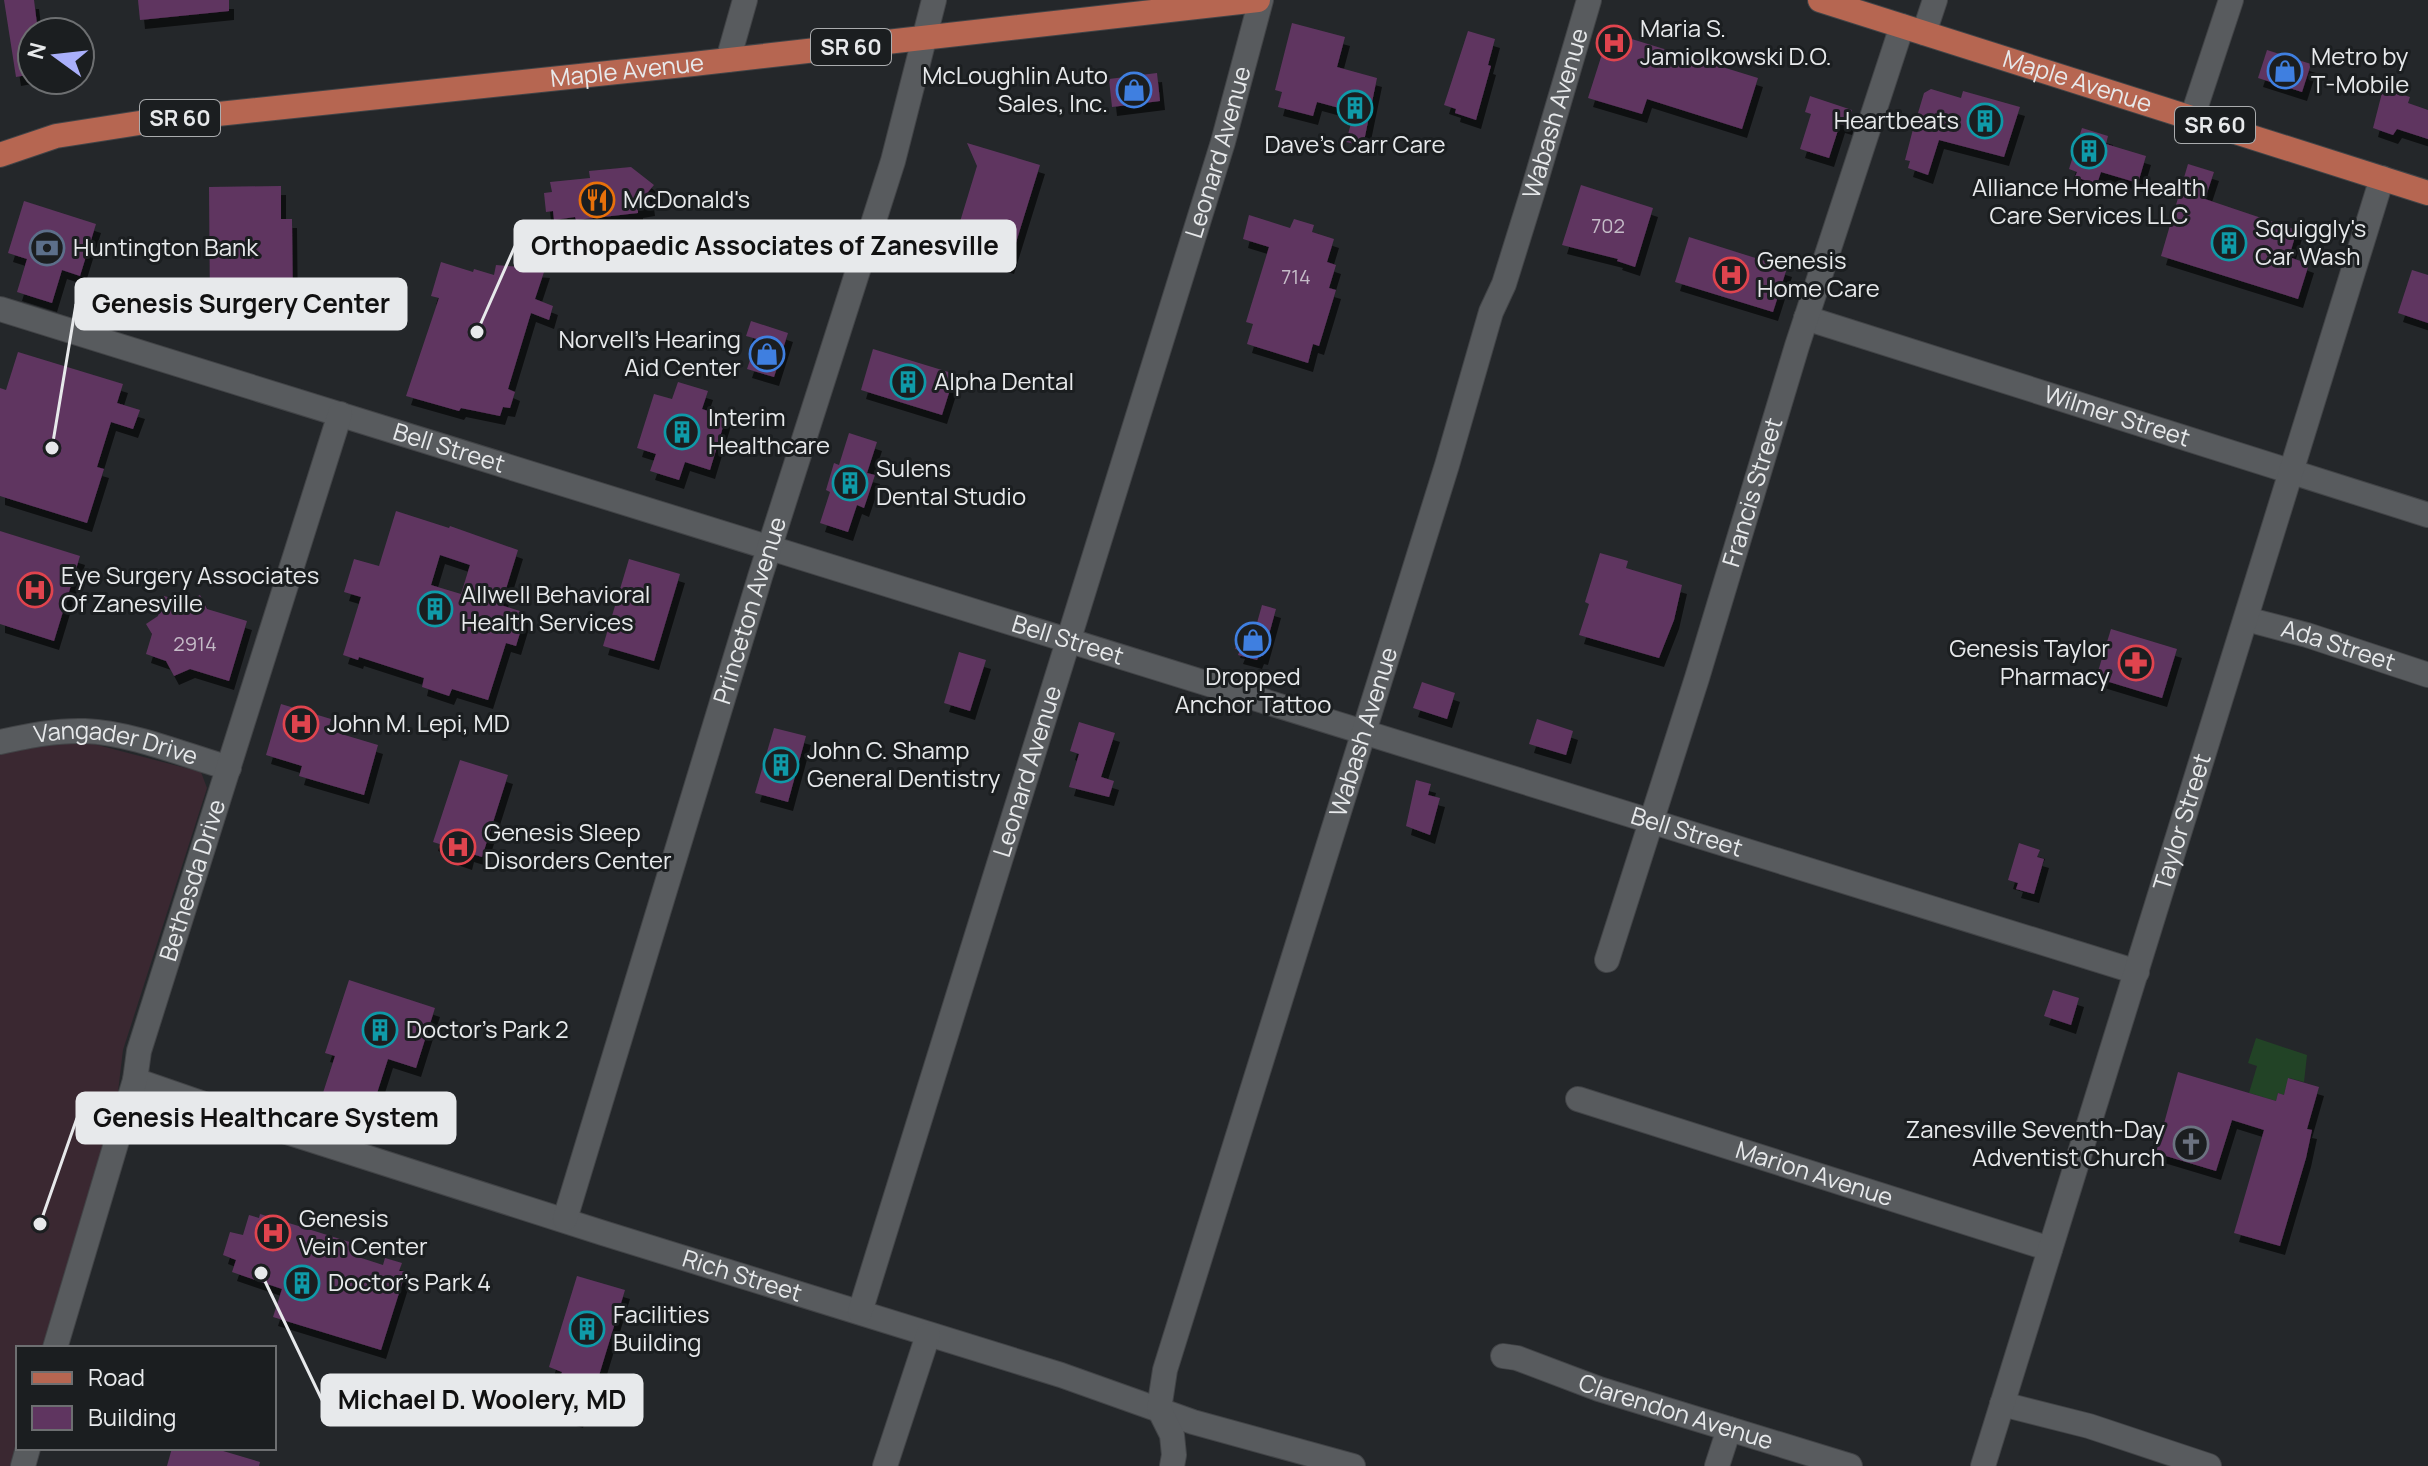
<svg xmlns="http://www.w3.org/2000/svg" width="2428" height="1466" viewBox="0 0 2428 1466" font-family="Manrope,sans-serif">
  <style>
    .medical { fill: #3a2831 }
    .green { fill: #224326 }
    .building { fill: #5f3560; fill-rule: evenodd; filter: url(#shadow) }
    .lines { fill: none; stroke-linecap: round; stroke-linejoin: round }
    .minor-casing { stroke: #424447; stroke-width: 26 }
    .major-casing { stroke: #424447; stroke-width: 26 }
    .minor { stroke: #585b5e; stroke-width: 24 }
    .major { stroke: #b66651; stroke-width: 24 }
    .labels { text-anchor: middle; stroke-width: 6; stroke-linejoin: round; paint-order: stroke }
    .number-label { font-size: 20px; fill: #c5bcc8 }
    .shield { fill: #1b1e20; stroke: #aaacae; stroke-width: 2 }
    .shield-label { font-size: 22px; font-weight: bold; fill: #e7e9eb }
    .poi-label { font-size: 24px; fill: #e7e9eb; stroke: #1b1e20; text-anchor: start }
    .street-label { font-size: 24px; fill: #e7e9eb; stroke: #1b1e20 }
    .leader { fill: none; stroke: #e7e9eb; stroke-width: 3 }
    .callout-dot { fill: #e7e9eb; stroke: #1b1e20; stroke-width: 3 }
    .callout { fill: #e7e9eb; stroke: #e7e9eb; stroke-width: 3 }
    .callout-label { font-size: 26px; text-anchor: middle; font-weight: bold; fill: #111 }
  </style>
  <defs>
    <filter id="shadow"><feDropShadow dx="5" dy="9" stdDeviation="0" flood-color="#0009"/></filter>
  </defs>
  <rect width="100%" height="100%" fill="#24272a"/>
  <!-- medical -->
  <polygon class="medical" points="90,743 201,772 207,788 123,1050 117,1100 44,1348 18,1348 18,1438 10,1466 0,1466 0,750 37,744"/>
  <!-- green -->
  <polygon class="green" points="2256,1038 2307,1055 2304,1082 2289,1078 2284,1095 2278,1093 2276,1101 2249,1093 2257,1066 2248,1063"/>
  <!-- building -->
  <g class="building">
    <polygon points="4,0 34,0 38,32 32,32 32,74 16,77"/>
    <polygon points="138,0 229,0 229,11 140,20"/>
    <polygon points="1292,23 1345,37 1337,67 1377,78 1363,146 1346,142 1354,112 1317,102 1313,116 1278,107 1282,92 1275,90"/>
    <polygon points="1468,31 1495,39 1488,65 1491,66 1476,120 1455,113 1456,109 1444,105"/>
    <polygon points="1609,32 1758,78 1742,129 1647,99 1642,114 1588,98"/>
    <polygon points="2267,50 2311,64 2302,92 2258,78"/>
    <polygon points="1157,73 1160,101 1112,107 1109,79"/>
    <polygon points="1931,89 1961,98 1963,91 2020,107 2004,157 1939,140 1928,175 1908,168 1910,161 1905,160 1912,133 1924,93"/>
    <polygon points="2383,89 2410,97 2408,103 2428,110 2428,139 2397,129 2393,135 2373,128"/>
    <polygon points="1810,96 1852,110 1847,126 1840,124 1829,158 1800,149 1811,114 1805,112"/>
    <polygon points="2082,128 2108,136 2106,144 2146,156 2138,183 2101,172 2097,184 2075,177 2077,172 2069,169"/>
    <polygon points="967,143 1040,165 1009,265 952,248 977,166"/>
    <polygon points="2188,164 2214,172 2205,199 2297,230 2289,257 2309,264 2298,299 2161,256"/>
    <polygon points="631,167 654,185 648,192 650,207 638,209 638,213 576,220 575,217 554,220 553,211 546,212 544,193 552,192 550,182 590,178 589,171"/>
    <polygon points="1581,185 1653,208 1635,267 1617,261 1618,259 1562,245"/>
    <polygon points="281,186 281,219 292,219 293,310 210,309 209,187"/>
    <polygon points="24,201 96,224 80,276 62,270 52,303 17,292 27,259 8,253"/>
    <polygon points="1249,215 1290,228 1294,219 1314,225 1312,232 1334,239 1327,262 1336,265 1329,288 1336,290 1319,346 1313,344 1308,363 1247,344 1253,324 1246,322 1269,247 1243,239"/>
    <polygon points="1689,237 1787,268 1773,312 1675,282"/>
    <polygon points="441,262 473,272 474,269 494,275 496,265 545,269 535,299 553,306 549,320 531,313 508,389 515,392 510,408 503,407 500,416 461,408 459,411 406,396 439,298 431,296"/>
    <polygon points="2412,270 2428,275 2428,323 2398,313"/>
    <polygon points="751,321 788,333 774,377 747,369 757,339 746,336"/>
    <polygon points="873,349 955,374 942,415 861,390"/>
    <polygon points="18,352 123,384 117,403 140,410 133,429 111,422 97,467 104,469 87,523 0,496 0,388 6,390"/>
    <polygon points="678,382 708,391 702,409 726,417 710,470 685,462 679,480 650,471 656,454 637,448 654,394 672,399"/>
    <polygon points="849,433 877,442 867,473 875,475 864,508 857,505 848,532 820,523 830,492 826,490 834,463 839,465"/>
    <path d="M396,511L449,528L450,526L518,550L501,605L526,613L516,646L506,643L488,700L452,689L449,696L422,687L424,678L359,657L358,660L343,655L361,597L344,592L354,559L379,566ZM440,555L470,565L461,594L431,585Z"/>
    <polygon points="0,531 80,556 54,641 0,624"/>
    <polygon points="1600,553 1628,561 1626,568 1682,585 1674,620 1659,658 1579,635 1589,604 1585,602"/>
    <polygon points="629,559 680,574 654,661 603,646"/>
    <polygon points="200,595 207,609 247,621 229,681 190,669 174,676 166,661 146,654 152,634 146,624 158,616 164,596 186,602"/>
    <polygon points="1262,605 1276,609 1263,656 1259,655 1257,660 1238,655 1240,650 1235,649 1242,627 1255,630"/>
    <polygon points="2111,629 2177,649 2162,698 2096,678"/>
    <polygon points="959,652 986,660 970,711 944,703"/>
    <polygon points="1422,682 1455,693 1447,719 1413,708"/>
    <polygon points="281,704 331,719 328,730 378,745 364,795 299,776 302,766 266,755"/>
    <polygon points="1537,719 1573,731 1566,755 1529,744"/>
    <polygon points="1079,722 1115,733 1101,777 1114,781 1109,797 1069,787 1079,754 1070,751"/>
    <polygon points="774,728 806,736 788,802 755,793"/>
    <polygon points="460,760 508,775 482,857 469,853 467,861 444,853 446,846 433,842"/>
    <polygon points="1416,780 1431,784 1428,795 1440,798 1430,835 1406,826"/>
    <polygon points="2019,843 2040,850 2037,857 2044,859 2034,894 2016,889 2018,883 2008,880"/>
    <polygon points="349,980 435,1008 416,1068 388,1059 369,1118 320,1102 335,1056 325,1053"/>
    <polygon points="2053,990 2079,998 2071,1025 2044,1016"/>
    <polygon points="2178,1072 2276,1101 2278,1093 2284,1095 2288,1078 2319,1087 2307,1129 2312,1130 2306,1158 2280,1246 2234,1233 2264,1130 2232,1120 2216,1171 2156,1153"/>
    <polygon points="260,1214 356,1244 352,1255 383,1265 385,1258 402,1263 399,1271 406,1271 381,1350 273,1317 282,1289 232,1272 236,1260 223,1255 230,1232 243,1235 249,1215 259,1218"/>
    <polygon points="577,1276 625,1290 597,1382 590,1379 578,1419 557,1413 561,1401 554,1399 562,1372 549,1367"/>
    <polygon points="172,1448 213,1448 260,1462 259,1466 167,1466"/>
  </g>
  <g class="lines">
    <!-- minor casing -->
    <g class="minor-casing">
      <g id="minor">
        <polyline points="1924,33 1935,0"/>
        <polyline points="728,60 745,0"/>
        <polyline points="2192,118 2231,0"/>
        <path id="s1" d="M0,309L2137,972"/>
        <path id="s2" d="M1806,318L2428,515"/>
        <path id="s3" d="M2246,619L2307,635L2428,675"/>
        <path id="s4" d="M0,742C28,736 56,730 85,731C132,733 184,755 229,768"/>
        <path id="s5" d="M1607,960L1697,678L1797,346L1902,26"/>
        <path id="s6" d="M135,1080L262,1124L603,1233L1061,1375L1193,1422L1353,1466"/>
        <path id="s7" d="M1578,1099L2050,1249"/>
        <path id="s8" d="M565,1219L760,577L893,161L934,0"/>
        <path id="s9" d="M860,1312L1223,142L1261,0"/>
        <path id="s10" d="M55,1348L135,1080L139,1051L340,414"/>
        <path id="s11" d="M1503,1356L1517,1358L1599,1389L1850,1466"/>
        <polyline points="2002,1404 2089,1426 2209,1466"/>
        <polyline points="23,1466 28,1448"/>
        <polyline points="885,1466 928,1335"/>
        <path id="s12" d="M1172,1466L1174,1455L1172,1435L1159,1409L1165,1370L1447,465L1491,312L1504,284L1532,194L1589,0"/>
        <polyline points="1717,1466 1729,1429"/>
        <path id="s13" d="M1983,1466L2382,178"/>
      </g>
    </g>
    <!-- major casing -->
    <g class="major-casing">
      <g id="major">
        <path id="s14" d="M1820,0L2428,193"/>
        <path id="s15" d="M0,155L56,136L152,121L693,64L1258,0"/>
      </g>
    </g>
    <!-- minor -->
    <use href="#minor" class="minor"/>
    <!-- major -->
    <use href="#major" class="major"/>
  </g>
  <!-- icons -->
  <defs>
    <g id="hospital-ring" transform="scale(1.8)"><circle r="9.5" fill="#1b1e20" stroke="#e0444e" stroke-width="1.5"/><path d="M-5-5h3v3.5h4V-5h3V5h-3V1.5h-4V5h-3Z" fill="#e0444e"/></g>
    <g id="shop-ring" transform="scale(1.8)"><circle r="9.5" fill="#1b1e20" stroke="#3f7fe0" stroke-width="1.5"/><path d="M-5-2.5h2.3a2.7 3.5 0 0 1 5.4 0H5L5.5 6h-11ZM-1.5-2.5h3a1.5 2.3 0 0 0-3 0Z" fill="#3f7fe0"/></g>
    <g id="building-ring" transform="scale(1.8)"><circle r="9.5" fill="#1b1e20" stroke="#0f9aa8" stroke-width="1.5"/><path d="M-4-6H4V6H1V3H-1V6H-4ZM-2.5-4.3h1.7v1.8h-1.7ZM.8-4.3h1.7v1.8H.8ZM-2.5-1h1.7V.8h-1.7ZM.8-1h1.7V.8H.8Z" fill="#0f9aa8"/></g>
    <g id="restaurant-ring" transform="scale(1.8)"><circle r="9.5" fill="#1b1e20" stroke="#e8710a" stroke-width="1.5"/><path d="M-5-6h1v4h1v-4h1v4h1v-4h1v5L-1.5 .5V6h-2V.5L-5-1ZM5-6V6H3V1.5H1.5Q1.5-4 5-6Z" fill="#e8710a"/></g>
    <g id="bank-ring" transform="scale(1.8)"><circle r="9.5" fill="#1b1e20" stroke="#5c6f8a" stroke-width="1.5"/><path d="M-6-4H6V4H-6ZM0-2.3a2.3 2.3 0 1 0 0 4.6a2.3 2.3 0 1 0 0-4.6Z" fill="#5c6f8a"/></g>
    <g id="pharmacy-ring" transform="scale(1.8)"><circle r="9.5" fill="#1b1e20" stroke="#e0444e" stroke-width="1.5"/><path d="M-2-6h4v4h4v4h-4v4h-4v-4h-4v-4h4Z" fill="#e0444e"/></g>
    <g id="church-ring" transform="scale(1.8)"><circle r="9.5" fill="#1b1e20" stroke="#6b7280" stroke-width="1.5"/><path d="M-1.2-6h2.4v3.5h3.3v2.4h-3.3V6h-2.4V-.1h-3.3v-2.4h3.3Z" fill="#6b7280"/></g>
  </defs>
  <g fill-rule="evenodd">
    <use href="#hospital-ring" x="1614" y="43"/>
    <use href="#shop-ring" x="2285" y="71"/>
    <use href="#shop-ring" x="1134" y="90"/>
    <use href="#building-ring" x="1355" y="108"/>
    <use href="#building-ring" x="1985" y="121"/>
    <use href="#building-ring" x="2089" y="151"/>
    <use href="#restaurant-ring" x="597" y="200"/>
    <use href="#building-ring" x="2229" y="243"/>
    <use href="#bank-ring" x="47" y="248"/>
    <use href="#hospital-ring" x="1731" y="275"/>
    <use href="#shop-ring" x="767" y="354"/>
    <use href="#building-ring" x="908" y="382"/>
    <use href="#building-ring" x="682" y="432"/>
    <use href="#building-ring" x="850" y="483"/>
    <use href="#hospital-ring" x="35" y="590"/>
    <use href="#building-ring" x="435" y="609"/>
    <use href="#shop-ring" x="1253" y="640"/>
    <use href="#pharmacy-ring" x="2136" y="663"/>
    <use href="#hospital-ring" x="301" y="724"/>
    <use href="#building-ring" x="781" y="765"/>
    <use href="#hospital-ring" x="458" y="847"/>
    <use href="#building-ring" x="380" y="1030"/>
    <use href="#church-ring" x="2191" y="1144"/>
    <use href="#hospital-ring" x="273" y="1233"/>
    <use href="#building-ring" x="302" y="1283"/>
    <use href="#building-ring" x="587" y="1329"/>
  </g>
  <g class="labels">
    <!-- number labels -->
    <g class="number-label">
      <text x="1608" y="233">702</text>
      <text x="1296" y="284">714</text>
      <text x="195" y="651">2914</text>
    </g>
    <!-- shield labels -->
    <g class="shield">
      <rect x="811" y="29" width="80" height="36" rx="6"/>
      <rect x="140" y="100" width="80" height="36" rx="6"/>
      <rect x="2175" y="107" width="80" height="36" rx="6"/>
    </g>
    <g class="shield-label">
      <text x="851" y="55">SR 60</text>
      <text x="180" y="126">SR 60</text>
      <text x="2215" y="133">SR 60</text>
    </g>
    <!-- poi labels -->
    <g class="poi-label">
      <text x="1640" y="37">Maria S.<tspan x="1640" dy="28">Jamiolkowski D.O.</tspan></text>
      <text x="2311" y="65">Metro by<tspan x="2311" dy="28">T-Mobile</tspan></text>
      <text x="1108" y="84" text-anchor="end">McLoughlin Auto<tspan x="1108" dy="28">Sales, Inc.</tspan></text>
      <text x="1959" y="129" text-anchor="end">Heartbeats</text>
      <text x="1355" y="153" text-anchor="middle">Dave's Carr Care</text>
      <text x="2089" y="196" text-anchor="middle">Alliance Home Health<tspan x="2089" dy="28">Care Services LLC</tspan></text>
      <text x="623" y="208">McDonald's</text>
      <text x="2255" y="237">Squiggly's<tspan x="2255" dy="28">Car Wash</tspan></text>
      <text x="73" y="256">Huntington Bank</text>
      <text x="1757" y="269">Genesis<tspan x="1757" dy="28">Home Care</tspan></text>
      <text x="741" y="348" text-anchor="end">Norvell's Hearing<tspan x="741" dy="28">Aid Center</tspan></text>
      <text x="934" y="390">Alpha Dental</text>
      <text x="708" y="426">Interim<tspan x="708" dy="28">Healthcare</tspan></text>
      <text x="876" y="477">Sulens<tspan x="876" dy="28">Dental Studio</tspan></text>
      <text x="61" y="584">Eye Surgery Associates<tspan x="61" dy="28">Of Zanesville</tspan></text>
      <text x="461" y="603">Allwell Behavioral<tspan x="461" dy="28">Health Services</tspan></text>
      <text x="2110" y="657" text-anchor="end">Genesis Taylor<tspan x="2110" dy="28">Pharmacy</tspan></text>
      <text x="1253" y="685" text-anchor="middle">Dropped<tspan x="1253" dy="28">Anchor Tattoo</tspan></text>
      <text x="327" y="732">John M. Lepi, MD</text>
      <text x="807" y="759">John C. Shamp<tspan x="807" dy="28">General Dentistry</tspan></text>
      <text x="484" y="841">Genesis Sleep<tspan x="484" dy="28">Disorders Center</tspan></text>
      <text x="406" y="1038">Doctor's Park 2</text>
      <text x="2165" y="1138" text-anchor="end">Zanesville Seventh-Day<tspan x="2165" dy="28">Adventist Church</tspan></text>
      <text x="299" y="1227">Genesis<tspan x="299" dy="28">Vein Center</tspan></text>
      <text x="328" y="1291">Doctor's Park 4</text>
      <text x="613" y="1323">Facilities<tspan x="613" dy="28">Building</tspan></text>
    </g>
    <!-- street labels -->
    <g class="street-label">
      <text dy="8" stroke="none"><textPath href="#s15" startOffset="634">Maple Avenue</textPath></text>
      <text dy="8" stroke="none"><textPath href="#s14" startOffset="270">Maple Avenue</textPath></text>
      <text dy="8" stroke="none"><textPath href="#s12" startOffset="1416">Wabash Avenue</textPath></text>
      <text dy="8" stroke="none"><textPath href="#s9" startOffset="1214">Leonard Avenue</textPath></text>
      <text dy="8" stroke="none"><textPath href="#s2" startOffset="326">Wilmer Street</textPath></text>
      <text dy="8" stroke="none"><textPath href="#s1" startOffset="470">Bell Street</textPath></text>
      <text dy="8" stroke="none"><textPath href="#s5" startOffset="490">Francis Street</textPath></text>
      <text dy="8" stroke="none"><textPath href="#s8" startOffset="636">Princeton Avenue</textPath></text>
      <text dy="8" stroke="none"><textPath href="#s1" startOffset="1118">Bell Street</textPath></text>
      <text dy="8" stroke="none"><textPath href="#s3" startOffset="96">Ada Street</textPath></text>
      <text dy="8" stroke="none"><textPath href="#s12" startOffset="768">Wabash Avenue</textPath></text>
      <text dy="8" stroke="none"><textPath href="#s4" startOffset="118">Vangader Drive</textPath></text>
      <text dy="8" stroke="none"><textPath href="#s9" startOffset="566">Leonard Avenue</textPath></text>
      <text dy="8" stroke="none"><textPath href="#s13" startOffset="674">Taylor Street</textPath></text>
      <text dy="8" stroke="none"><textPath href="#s1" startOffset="1766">Bell Street</textPath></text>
      <text dy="8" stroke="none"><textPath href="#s10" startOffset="488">Bethesda Drive</textPath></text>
      <text dy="8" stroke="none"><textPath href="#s7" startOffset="248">Marion Avenue</textPath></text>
      <text dy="8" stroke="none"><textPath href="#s6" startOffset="638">Rich Street</textPath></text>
      <text dy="8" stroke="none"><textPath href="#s11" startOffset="182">Clarendon Avenue</textPath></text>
    </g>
  </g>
  <!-- callouts -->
  <path class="leader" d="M477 332L515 246M52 448L76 304M40 1224L77 1118M261 1273L322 1400"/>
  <g class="callout-dot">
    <circle cx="477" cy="332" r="8"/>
    <circle cx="52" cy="448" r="8"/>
    <circle cx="40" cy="1224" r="8"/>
    <circle cx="261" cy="1273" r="8"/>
  </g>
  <g class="callout">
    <rect x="515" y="221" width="500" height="50" rx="8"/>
    <rect x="76" y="279" width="330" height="50" rx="8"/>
    <rect x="77" y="1093" width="378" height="50" rx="8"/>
    <rect x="322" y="1375" width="320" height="50" rx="8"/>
  </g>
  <g class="callout-label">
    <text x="765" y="255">Orthopaedic Associates of Zanesville</text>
    <text x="241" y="313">Genesis Surgery Center</text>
    <text x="266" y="1127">Genesis Healthcare System</text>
    <text x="482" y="1409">Michael D. Woolery, MD</text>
  </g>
  <!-- legend -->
  <rect x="16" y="1346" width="260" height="104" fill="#1b1e20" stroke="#6d6f71" stroke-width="2"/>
  <rect x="32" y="1372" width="40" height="12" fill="#b66651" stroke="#6d6f71" stroke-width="2"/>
  <text x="88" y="1386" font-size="24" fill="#e7e9eb">Road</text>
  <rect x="32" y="1406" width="40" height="24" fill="#5f3560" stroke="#6d6f71" stroke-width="2"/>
  <text x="88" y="1426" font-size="24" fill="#e7e9eb">Building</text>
  <!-- north arrow -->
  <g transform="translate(56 56) rotate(285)"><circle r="38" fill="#1b1e20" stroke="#6d6f71" stroke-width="2"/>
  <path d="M0-6L14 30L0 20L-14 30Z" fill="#aab0fb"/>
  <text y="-12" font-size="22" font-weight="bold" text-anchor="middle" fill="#e7e9eb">N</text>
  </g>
</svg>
